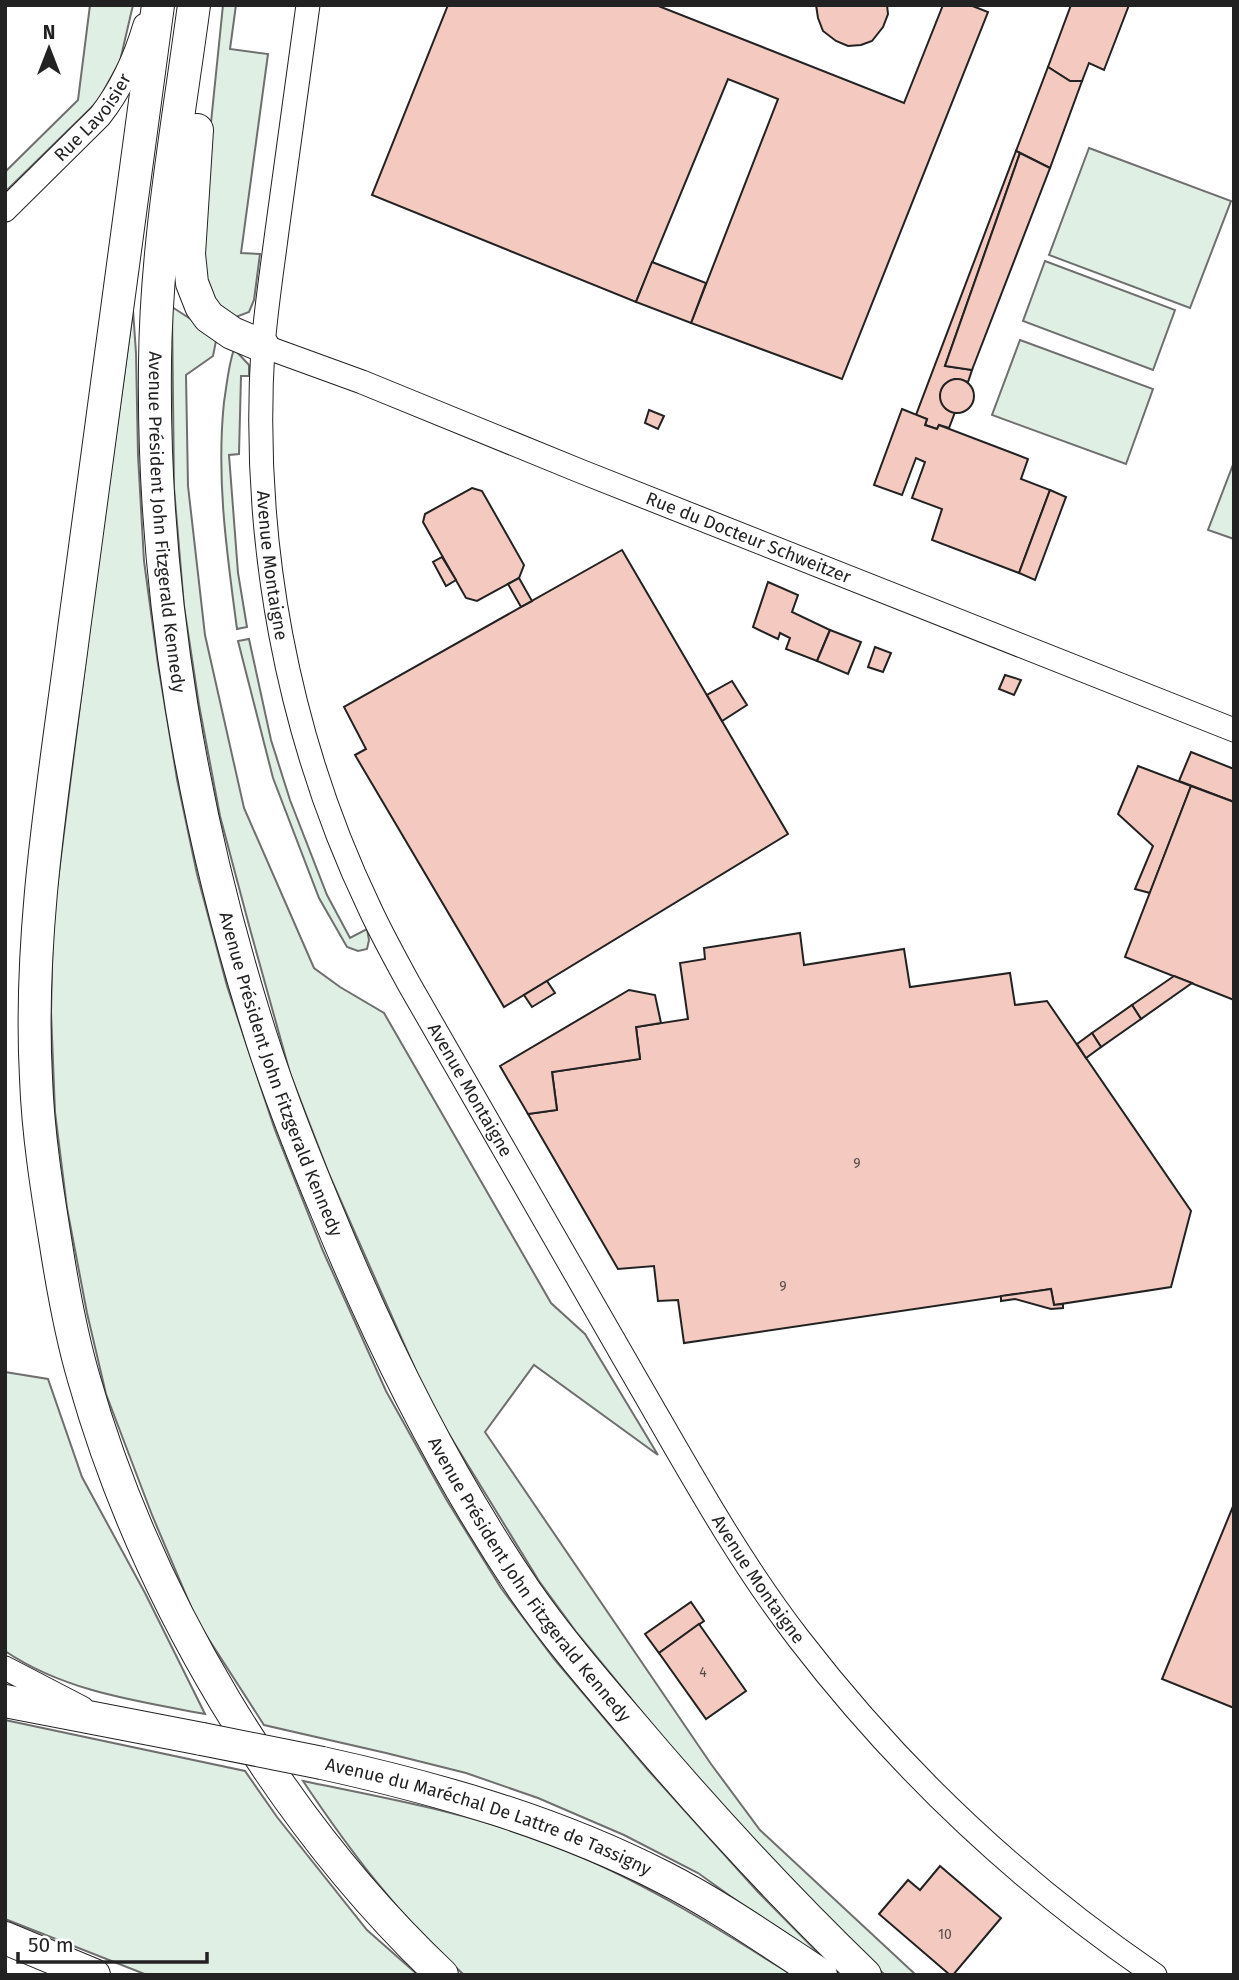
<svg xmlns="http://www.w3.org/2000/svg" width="1239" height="1980" viewBox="0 0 1239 1980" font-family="'Fira Sans',sans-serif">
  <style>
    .green { fill: #e0efe3; stroke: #6f6f6f; stroke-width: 2 }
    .building { fill: #f3c9c0; stroke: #222; stroke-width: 2 }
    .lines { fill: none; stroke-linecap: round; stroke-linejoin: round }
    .minor-casing { stroke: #222; stroke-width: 25 }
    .secondary-casing { stroke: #222; stroke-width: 34 }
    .minor { stroke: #fff; stroke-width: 23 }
    .secondary { stroke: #fff; stroke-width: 32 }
    .secondary-bridge-casing { stroke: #222; stroke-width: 34; stroke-linecap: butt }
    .secondary-bridge { stroke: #fff; stroke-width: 32 }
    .labels { text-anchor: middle; stroke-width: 5; stroke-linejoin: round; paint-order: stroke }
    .number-label { font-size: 14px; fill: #564c4a }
    .street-label { font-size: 18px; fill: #222; stroke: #fff }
  </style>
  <rect width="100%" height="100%" fill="#fff"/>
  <!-- green -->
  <g class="green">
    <polygon points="90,5 133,5 120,61 98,101 5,192 5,172 78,100"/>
    <polygon points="223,5 236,5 230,49 268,54 241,253 260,254 254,300 249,312 236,317 222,309 208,290 200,265 204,191"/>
    <polygon points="1089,148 1231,201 1190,308 1049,255"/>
    <polygon points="1045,261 1175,310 1153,370 1023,321"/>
    <polygon points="172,307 217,336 213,356 186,375 188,486 205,635 244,808 314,968 340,987 384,1013 551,1303 585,1334 658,1455 534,1365 485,1432 711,1764 760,1830 916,1975 885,1975 870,1961 726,1814 577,1633 539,1581 431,1405 329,1174 290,1073 250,929 220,816 199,705 184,606 174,488"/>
    <polygon points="133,310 136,353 138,455 144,561 158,664 177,779 197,874 227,986 275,1130 323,1251 386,1391 446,1499 501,1588 554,1659 648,1770 758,1892 838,1973 698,1873 624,1835 538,1798 466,1773 386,1753 264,1725 197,1621 152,1515 106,1394 87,1313 67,1208 55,1112 51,1012 53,920 95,586"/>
    <polygon points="1020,340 1153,389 1126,464 992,415"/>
    <path d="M234,349L249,365V376H241L239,454L229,455L238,573L247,627L237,629C227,554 216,479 224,402C227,384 228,367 234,349Z"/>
    <polygon points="1234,462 1234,539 1208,530"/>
    <polygon points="249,639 271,740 290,800 327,895 350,938 367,929 369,940 367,949 358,951 347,947 319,898 273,778 238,641"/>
    <path d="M5,1372L48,1379L82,1477L145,1593L205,1714C136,1701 64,1691 5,1651Z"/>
    <polygon points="5,1720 245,1771 277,1817 367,1930 418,1975 147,1975 5,1919"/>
    <path d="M303,1781C385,1798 471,1813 550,1844C636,1877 714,1926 792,1975H464C401,1919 350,1851 303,1781Z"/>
  </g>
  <!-- building -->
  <g class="building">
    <polygon points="448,5 656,5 904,103 943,5 970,5 988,12 842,379 691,323 778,99 728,79 636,302 372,195"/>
    <polygon points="816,5 887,5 888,14 883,27 872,41 861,45 848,46 836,41 823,31 818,18"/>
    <polygon points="1071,5 1129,5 1104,70 1089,63 1082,81 1070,81 1048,67"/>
    <polygon points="1048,67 1070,81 1082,81 1050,168 1016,151"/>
    <polygon points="1016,151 1020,153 945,366 972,370 968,382 955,379 944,385 940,395 942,403 946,409 955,412 949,428 939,425 937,429 925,425 927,419 916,415"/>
    <polygon points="1020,153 1050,168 972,370 945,366"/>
    <polygon points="652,262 706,283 691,323 636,302"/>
    <circle cx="957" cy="396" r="17"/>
    <polygon points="902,409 927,419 925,425 937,429 939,425 1028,459 1021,479 1050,490 1019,573 932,540 942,509 912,498 925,462 916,458 902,495 874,485"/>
    <polygon points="649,410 664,416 658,429 645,423"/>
    <polygon points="472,488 482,491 524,565 519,578 477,601 466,598 423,522 425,514"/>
    <polygon points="1050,490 1066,497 1035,580 1019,573"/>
    <polygon points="622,550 788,834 504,1007 355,755 366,749 344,707"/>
    <polygon points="442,557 456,580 446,586 433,562"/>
    <polygon points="519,578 532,601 521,607 508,584"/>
    <polygon points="768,582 798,595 792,612 830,630 817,661 786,649 790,638 780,633 778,639 753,627"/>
    <polygon points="830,630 861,642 848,674 817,661"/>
    <polygon points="875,647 891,653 883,672 868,667"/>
    <polygon points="1005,675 1021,680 1014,695 999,689"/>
    <polygon points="732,681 747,705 722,721 707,695"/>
    <polygon points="1191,752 1234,769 1234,802 1179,781"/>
    <polygon points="1138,766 1191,786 1150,893 1135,889 1153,846 1118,814"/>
    <polygon points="1191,786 1234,802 1234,1000 1125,957"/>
    <polygon points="800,933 804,965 904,949 910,987 1010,973 1015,1005 1047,1001 1191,1211 1171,1287 1054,1305 1051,1289 684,1343 678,1300 658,1301 654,1266 618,1269 528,1114 557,1110 552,1072 640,1059 636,1027 688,1019 680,963 705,959 704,948"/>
    <polygon points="1174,976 1192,983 1141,1019 1132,1005"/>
    <polygon points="547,981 555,993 532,1007 524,995"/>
    <polygon points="629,990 655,995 661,1023 636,1027 640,1059 552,1072 557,1110 528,1114 500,1066"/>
    <polygon points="1132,1005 1141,1019 1101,1047 1092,1033"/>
    <polygon points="1092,1033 1101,1047 1086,1058 1077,1044"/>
    <polygon points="1051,1289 1054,1305 1063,1304 1063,1308 1051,1309 1015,1299 1001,1301 1001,1296"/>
    <polygon points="1234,1504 1234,1708 1162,1679"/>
    <polygon points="691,1602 704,1621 659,1653 645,1634"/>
    <polygon points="699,1624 746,1691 706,1719 659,1653"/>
    <polygon points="940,1866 1001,1918 953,1975 950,1975 879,1914 908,1880 920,1890"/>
  </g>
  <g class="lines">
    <!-- minor casing -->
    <g class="minor-casing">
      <g id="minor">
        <path id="s1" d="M308,5C298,81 287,156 277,231C272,270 266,308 263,347C251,539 287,736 370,909C382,935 396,960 409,984C484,1114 558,1243 632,1372C685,1463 735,1556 799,1639C899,1769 1019,1882 1155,1975"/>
        <path id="s2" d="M5,210L100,116C122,88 135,59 145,25"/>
        <path id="s3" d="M263,346L362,382L580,471L1234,730"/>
        <polyline points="5,1668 82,1708"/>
      </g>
    </g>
    <!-- secondary casing -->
    <g class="secondary-casing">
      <g id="secondary">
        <path d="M158,5C130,213 102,421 74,629C55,778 28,928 36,1078C38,1134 47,1190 56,1245C63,1290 71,1335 84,1379C145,1595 278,1820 442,1975"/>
        <path id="s4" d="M194,5C178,124 156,244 155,363C152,590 193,825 262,1040C281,1099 304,1157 328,1214C382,1346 445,1473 525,1591C556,1636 592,1678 627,1719C703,1809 780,1893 865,1975"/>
        <polyline points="197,130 189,254 192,283 201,306 209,317 232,333 263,346"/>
        <polyline points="5,1701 202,1739"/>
        <path id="s5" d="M322,1763C440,1789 555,1822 663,1877C718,1905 769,1941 821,1975"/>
        <polyline points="5,1938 94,1975"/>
      </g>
    </g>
    <!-- minor -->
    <use href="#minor" class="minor"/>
    <!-- secondary -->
    <use href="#secondary" class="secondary"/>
    <!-- secondary-bridge casing -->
    <g class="secondary-bridge-casing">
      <polyline id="secondary-bridge" points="202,1739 322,1763"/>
    </g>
    <!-- secondary-bridge -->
    <use href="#secondary-bridge" class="secondary-bridge"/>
  </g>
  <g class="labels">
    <!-- number labels -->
    <g class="number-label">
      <text x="857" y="1168">9</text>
      <text x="783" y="1291">9</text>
      <text x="703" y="1677">4</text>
      <text x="945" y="1939">10</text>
    </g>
    <!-- street labels -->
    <g class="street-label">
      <text dy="6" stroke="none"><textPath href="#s2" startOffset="128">Rue Lavoisier</textPath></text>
      <text dy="6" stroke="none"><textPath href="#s4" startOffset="520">Avenue Président John Fitzgerald Kennedy</textPath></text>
      <text dy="6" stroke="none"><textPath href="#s3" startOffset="522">Rue du Docteur Schweitzer</textPath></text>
      <text dy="6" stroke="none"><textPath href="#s1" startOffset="564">Avenue Montaigne</textPath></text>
      <text dy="6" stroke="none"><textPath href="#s4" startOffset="1087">Avenue Président John Fitzgerald Kennedy</textPath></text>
      <text dy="6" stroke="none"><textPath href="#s1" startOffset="1130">Avenue Montaigne</textPath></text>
      <text dy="6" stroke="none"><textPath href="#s4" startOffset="1654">Avenue Président John Fitzgerald Kennedy</textPath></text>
      <text dy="6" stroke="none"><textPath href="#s1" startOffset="1698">Avenue Montaigne</textPath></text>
      <text dy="6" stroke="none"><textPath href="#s5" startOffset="175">Avenue du Maréchal De Lattre de Tassigny</textPath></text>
    </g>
  </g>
  <!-- border -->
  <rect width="1239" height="1980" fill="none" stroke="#222222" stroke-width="14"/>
  <!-- north arrow -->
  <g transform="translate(49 49)" stroke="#ffffff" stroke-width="5" paint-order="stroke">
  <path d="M0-5L12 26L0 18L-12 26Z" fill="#222222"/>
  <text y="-10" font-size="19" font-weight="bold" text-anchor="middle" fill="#222222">N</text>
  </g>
  <!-- scale -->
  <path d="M18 1952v10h189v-10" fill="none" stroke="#222222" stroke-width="3.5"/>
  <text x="28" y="1952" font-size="21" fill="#222222" stroke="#ffffff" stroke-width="5" paint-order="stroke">50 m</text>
</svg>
